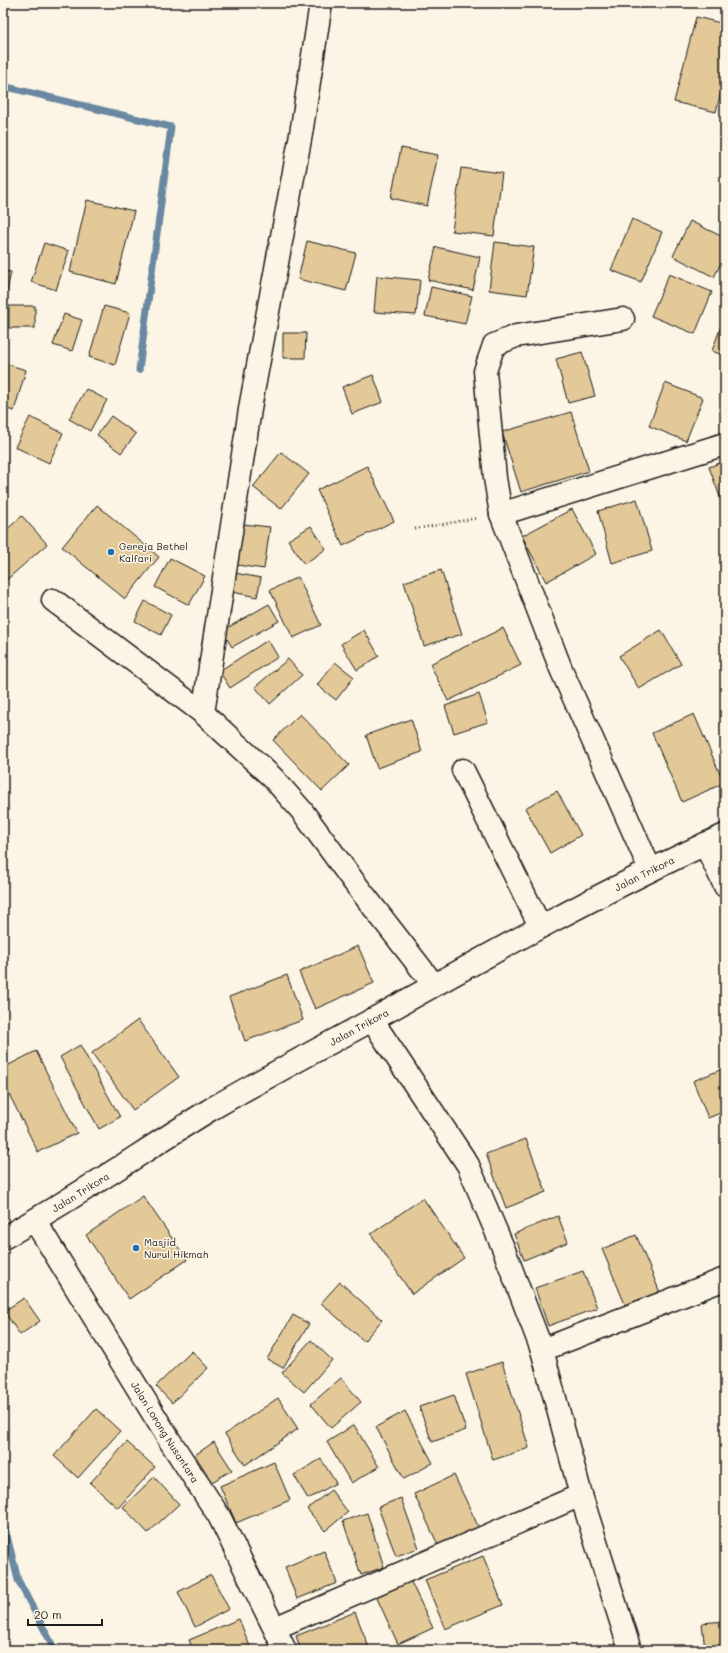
<svg xmlns="http://www.w3.org/2000/svg" width="728" height="1653" viewBox="0 0 728 1653" font-family="Mali,sans-serif">
  <style>
    .lines { fill: none; stroke-linecap: round; stroke-linejoin: round }
    .stream { stroke: #6988a1; stroke-width: 7 }
    .building { fill: #e3c998; stroke: #1c1c1c }
    .street-casing { stroke: #1c1c1c; stroke-width: 25 }
    .secondary-casing { stroke: #1c1c1c; stroke-width: 25 }
    .path { stroke: #1c1c1c; stroke-width: 2.5; stroke-dasharray: 1 3; stroke-linecap: butt }
    .street { stroke: #fcf5e5; stroke-width: 22 }
    .secondary { stroke: #fcf5e5; stroke-width: 22 }
    .poi-dot { fill: #1f6fb2; stroke: #fcf5e5; stroke-width: 1.5 }
    .labels { text-anchor: middle; stroke-width: 3; stroke-linejoin: round; paint-order: stroke }
    .poi-label { font-size: 10px; fill: #1c1c1c; stroke: #fcf5e5; text-anchor: start }
    .street-label { font-size: 10px; fill: #1c1c1c; stroke: #fcf5e5 }
  </style>
  <rect width="100%" height="100%" fill="#fcf5e5"/>
  <filter id="ink" filterUnits="userSpaceOnUse"><feTurbulence type="fractalNoise" baseFrequency=".025" numOctaves="2"/><feDisplacementMap in="SourceGraphic" scale="8" xChannelSelector="R" yChannelSelector="G"/><feConvolveMatrix kernelMatrix="1 2 1 2 8 2 1 2 1" color-interpolation-filters="sRGB"/></filter>
  <g filter="url(#ink)">
    <g class="lines">
      <!-- stream -->
      <g class="stream">
        <polyline points="3,86 171,127 139,370"/>
        <polyline points="3,1526 5,1528 18,1580 55,1650"/>
      </g>
    </g>
    <!-- building -->
    <g class="building">
      <polygon points="696,17 725,24 725,76 716,112 674,102"/>
      <polygon points="401,148 438,155 427,206 391,198"/>
      <polygon points="461,168 502,173 494,236 452,231"/>
      <polygon points="87,200 134,211 116,284 70,272"/>
      <polygon points="632,219 662,232 641,282 611,270"/>
      <polygon points="690,221 725,238 725,255 714,277 673,256"/>
      <polygon points="307,241 356,253 346,291 298,279"/>
      <polygon points="495,242 534,247 527,295 489,290"/>
      <polygon points="44,243 69,251 56,290 31,282"/>
      <polygon points="436,247 480,257 473,290 428,280"/>
      <polygon points="3,271 11,272 6,296 3,296"/>
      <polygon points="669,274 712,292 695,334 651,316"/>
      <polygon points="377,276 420,280 416,315 374,312"/>
      <polygon points="431,287 472,296 465,324 425,316"/>
      <rect x="9" y="306" width="26" height="22"/>
      <polygon points="104,306 130,313 115,365 89,357"/>
      <polygon points="64,314 82,320 72,351 53,345"/>
      <polygon points="725,315 725,356 712,351"/>
      <polygon points="283,333 306,333 305,358 283,358"/>
      <polygon points="582,352 595,396 568,403 556,359"/>
      <polygon points="3,363 26,370 14,411 3,408"/>
      <polygon points="373,375 383,402 352,414 342,387"/>
      <polygon points="665,383 703,398 686,441 649,426"/>
      <polygon points="86,389 107,400 90,431 69,419"/>
      <polygon points="571,412 589,471 521,492 502,432"/>
      <polygon points="111,416 136,434 121,453 97,435"/>
      <polygon points="30,417 63,433 49,463 15,447"/>
      <polygon points="281,452 309,474 281,509 253,487"/>
      <polygon points="725,461 725,504 723,505 709,467"/>
      <polygon points="367,466 394,521 343,546 317,490"/>
      <polygon points="637,499 652,551 612,563 598,511"/>
      <polygon points="97,505 159,557 125,599 62,547"/>
      <polygon points="572,509 596,554 546,582 522,536"/>
      <polygon points="22,516 47,544 3,583 3,533"/>
      <polygon points="243,524 270,527 264,569 237,565"/>
      <polygon points="311,526 326,549 304,564 288,540"/>
      <polygon points="170,558 205,576 189,605 155,587"/>
      <polygon points="441,570 462,634 424,646 404,582"/>
      <polygon points="235,573 261,578 257,597 232,592"/>
      <polygon points="298,577 321,625 293,638 270,590"/>
      <polygon points="145,601 171,615 161,635 135,621"/>
      <polygon points="269,604 279,621 232,647 222,631"/>
      <polygon points="503,628 521,665 448,701 430,664"/>
      <polygon points="364,630 379,656 357,670 341,644"/>
      <polygon points="661,630 681,664 639,689 619,656"/>
      <polygon points="268,640 278,657 230,688 219,671"/>
      <polygon points="288,659 302,675 270,704 255,687"/>
      <polygon points="335,662 354,677 336,700 317,685"/>
      <polygon points="479,694 488,722 454,733 445,706"/>
      <polygon points="300,714 349,765 322,791 273,740"/>
      <polygon points="694,714 724,783 682,802 652,733"/>
      <polygon points="411,719 422,752 377,768 366,735"/>
      <polygon points="557,791 581,835 550,853 525,808"/>
      <polygon points="358,946 374,983 315,1009 299,972"/>
      <polygon points="287,975 303,1020 245,1041 229,997"/>
      <polygon points="138,1020 179,1077 133,1110 92,1053"/>
      <polygon points="80,1045 120,1117 99,1129 60,1057"/>
      <polygon points="36,1051 77,1133 38,1152 3,1082 3,1068"/>
      <polygon points="725,1068 725,1111 708,1118 693,1081"/>
      <polygon points="3,1131 9,1148 3,1151"/>
      <polygon points="526,1139 546,1192 506,1208 486,1154"/>
      <polygon points="143,1196 187,1260 129,1299 86,1235"/>
      <polygon points="423,1198 464,1258 412,1294 371,1234"/>
      <polygon points="558,1216 568,1242 524,1260 514,1234"/>
      <polygon points="636,1235 661,1295 627,1309 602,1249"/>
      <polygon points="583,1271 597,1308 548,1326 535,1288"/>
      <polygon points="340,1282 382,1320 364,1341 321,1303"/>
      <polygon points="24,1298 40,1321 20,1335 4,1311"/>
      <polygon points="293,1315 309,1324 283,1368 267,1359"/>
      <polygon points="311,1340 332,1360 304,1392 282,1373"/>
      <polygon points="192,1351 208,1368 172,1403 156,1386"/>
      <polygon points="502,1362 529,1448 493,1460 466,1374"/>
      <polygon points="341,1378 361,1402 331,1428 311,1404"/>
      <polygon points="454,1395 466,1430 432,1442 419,1407"/>
      <polygon points="278,1398 298,1429 245,1465 225,1434"/>
      <polygon points="96,1409 120,1431 78,1478 54,1456"/>
      <polygon points="405,1411 433,1463 404,1479 376,1427"/>
      <polygon points="354,1425 379,1467 351,1483 327,1442"/>
      <polygon points="127,1442 155,1467 118,1508 90,1483"/>
      <polygon points="214,1442 232,1470 212,1482 195,1455"/>
      <polygon points="321,1459 336,1483 308,1499 294,1475"/>
      <polygon points="274,1462 290,1500 236,1523 220,1486"/>
      <polygon points="454,1475 479,1528 439,1547 414,1494"/>
      <polygon points="154,1477 179,1504 148,1533 123,1507"/>
      <polygon points="331,1490 348,1512 325,1531 307,1509"/>
      <polygon points="401,1498 419,1548 396,1556 378,1507"/>
      <polygon points="367,1513 384,1567 361,1575 343,1521"/>
      <polygon points="324,1551 337,1583 297,1599 285,1567"/>
      <polygon points="483,1556 503,1605 445,1629 425,1580"/>
      <polygon points="211,1575 229,1609 195,1627 178,1592"/>
      <polygon points="410,1580 433,1628 398,1644 376,1596"/>
      <polygon points="355,1612 370,1650 301,1650 296,1636"/>
      <polygon points="239,1619 251,1649 193,1650 189,1640"/>
      <polygon points="725,1621 725,1650 705,1650 702,1623"/>
    </g>
    <g class="lines">
      <!-- street casing -->
      <g class="street-casing">
        <g id="street">
          <polyline points="623,319 516,336 494,345 485,371 495,478 501,514 561,669 650,869"/>
          <polyline points="501,514 725,444"/>
          <polyline points="53,600 203,713 273,778 302,811 354,882 434,985"/>
          <polyline points="203,713 251,403 301,134 321,3"/>
          <polyline points="463,770 540,926"/>
          <polyline points="705,844 725,886"/>
          <polyline points="372,1020 468,1165 504,1250 542,1350 581,1495 630,1650"/>
          <path id="s1" d="M35,1221L170,1441L219,1516L285,1650"/>
          <polyline points="542,1350 725,1279"/>
          <polyline points="275,1628 581,1495"/>
        </g>
      </g>
      <!-- secondary casing -->
      <g class="secondary-casing">
        <g id="secondary">
          <path id="s2" d="M3,1238C74,1199 140,1153 208,1111C262,1079 317,1050 372,1020C488,955 604,890 725,835"/>
        </g>
      </g>
      <!-- path -->
      <polyline class="path" points="415,529 478,518"/>
      <!-- street -->
      <use href="#street" class="street"/>
      <!-- secondary -->
      <use href="#secondary" class="secondary"/>
    </g>
  </g>
  <!-- markers -->
  <g class="poi-dot">
    <circle cx="111" cy="552" r="4"/>
    <circle cx="136" cy="1248" r="4"/>
  </g>
  <g class="labels">
    <!-- poi labels -->
    <g class="poi-label">
      <text x="119" y="550">Gereja Bethel<tspan x="119" dy="12">Kalfari</tspan></text>
      <text x="144" y="1246">Masjid<tspan x="144" dy="12">Nurul Hikmah</tspan></text>
    </g>
    <!-- street labels -->
    <g class="street-label">
      <text dy="4" stroke="none"><textPath href="#s2" startOffset="738">Jalan Trikora</textPath></text>
      <text dy="4" stroke="none"><textPath href="#s2" startOffset="414">Jalan Trikora</textPath></text>
      <text dy="4" stroke="none"><textPath href="#s2" startOffset="90">Jalan Trikora</textPath></text>
      <text dy="4" stroke="none"><textPath href="#s1" startOffset="248">Jalan Lorong Nusantara</textPath></text>
    </g>
  </g>
  <!-- margin -->
  <rect width="728" height="1653" fill="none" stroke="#fcf5e5" stroke-width="16"/>
  <rect x="8" y="8" width="712" height="1637" fill="none" stroke="#1c1c1c" stroke-width="1.5" filter="url(#ink)"/>
  <!-- scale -->
  <path d="M28 1619v6h74v-6" fill="none" stroke="#1c1c1c" stroke-width="2"/>
  <text x="34" y="1619" font-size="12" fill="#1c1c1c" stroke="#fcf5e5" stroke-width="3" paint-order="stroke">20 m</text>
</svg>
